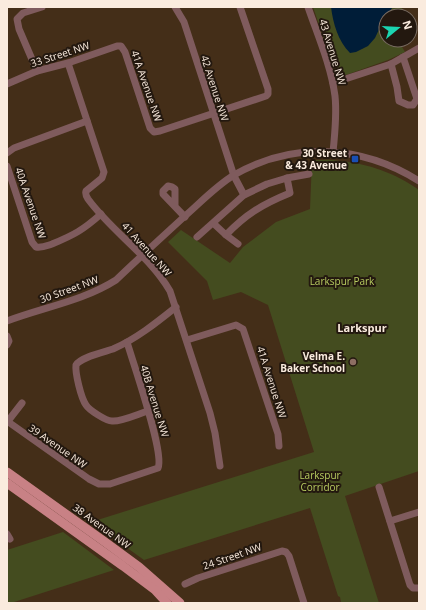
<svg xmlns="http://www.w3.org/2000/svg" width="426" height="610" viewBox="0 0 426 610" font-family="'Open Sans',sans-serif">
  <style>
    .green { fill: #444c1f }
    .water { fill: #001d38 }
    .lines { fill: none; stroke-linecap: round; stroke-linejoin: round }
    .minor { stroke: #7f5b5d; stroke-width: 7 }
    .major { stroke: #c88185; stroke-width: 9 }
    .transit-dot { fill: #1a4fb4; stroke: #23180f; stroke-width: 1.5 }
    .education-dot { fill: #8d6e63; stroke: #23180f; stroke-width: 1.5 }
    .labels { text-anchor: middle; stroke-width: 4; stroke-linejoin: round; paint-order: stroke }
    .street-label { font-size: 10px; fill: #faebde; stroke: #23180f }
    .poi-label { font-size: 10px; font-weight: bold; fill: #faebde; stroke: #23180f; text-anchor: end }
    .park-label { font-size: 10px; fill: #b7cb60; stroke: #23180f }
    .neighbourhood-label { font-size: 11px; font-weight: bold; fill: #faebde; stroke: #23180f }
  </style>
  <rect width="100%" height="100%" fill="#442e18"/>
  <!-- green -->
  <g class="green">
    <polygon points="313,7 404,7 393,16 386,16 386,40 398,40 405,52 388,60 343,76 336,74"/>
    <path d="M312,160C321,160 331,159 340,161C367,163 397,174 419,190V471L345,496L379,603H339L341,602L340,597L338,596L310,508L144,560L91,522L314,452L268,305L241,292L213,300L207,281L168,242L181,230L230,263L243,247L276,222L310,209Z"/>
    <polygon points="63,532 114,570 11,603 7,603 7,550"/>
  </g>
  <!-- water -->
  <path class="water" d="M331,7H393L385,17L375,38L368,46L356,52L350,53C338,41 333,23 331,7Z"/>
  <g class="lines">
    <!-- minor -->
    <g class="minor">
      <polyline points="175,7 184,22 234,176 244,195"/>
      <path d="M308,7C318,36 331,66 335,96C337,114 335,133 333,152"/>
      <path d="M68,63L104,172L102,178L86,191C85,194 86,196 88,199C112,232 149,255 170,291L210,413L215,433L220,466"/>
      <polyline points="391,64 397,87 399,101 408,105 413,105 417,99 403,57"/>
      <polyline points="37,71 19,29 17,19 23,13 42,7"/>
      <polyline points="333,83 391,64 419,48"/>
      <polyline points="7,84 37,71 68,63 117,46 121,46 125,52 150,128 154,132 160,131 266,96 268,94 268,89 240,7"/>
      <polyline points="7,153 14,148 87,121"/>
      <path d="M7,166L32,242L36,247C42,248 46,246 52,244C74,235 83,230 101,214"/>
      <polyline points="287,178 309,174"/>
      <polyline points="175,205 175,189 172,187 168,186 163,191 163,194 185,217"/>
      <polyline points="226,235 238,244"/>
      <path d="M197,237L244,195L267,184L287,178L290,193C263,204 246,214 226,235L213,223"/>
      <path d="M7,321C44,307 83,301 116,280C139,258 162,237 185,216C201,202 216,186 234,175C293,141 362,145 419,181"/>
      <polyline points="7,336 9,341 7,345"/>
      <polyline points="187,340 236,325 243,329 278,434 279,446"/>
      <path d="M148,411C138,414 121,422 112,421C106,421 89,410 86,405C81,398 75,373 76,365C81,357 104,352 113,349C136,339 156,323 176,307"/>
      <path d="M7,421L89,479L99,484H110L158,468C165,453 133,363 127,342"/>
      <polyline points="8,421 22,403"/>
      <polyline points="379,487 410,585 413,588 419,588"/>
      <polyline points="390,521 419,512"/>
      <polyline points="7,534 10,539"/>
      <polyline points="185,584 198,578 282,551 286,552 289,556 304,603"/>
    </g>
    <!-- major -->
    <g class="major">
      <polyline points="7,472 105,542 139,567 180,603"/>
      <polyline points="7,483 123,566 155,590 167,603"/>
    </g>
  </g>
  <!-- markers -->
  <rect class="transit-dot" x="351" y="155" width="8" height="8" rx="2"/>
  <circle class="education-dot" cx="353" cy="362" r="4"/>
  <g class="labels">
    <!-- street labels -->
    <g class="street-label">
      <text transform="translate(333 52) rotate(73)" y="4">43 Avenue NW</text>
      <text transform="translate(60 54) rotate(-18)" y="4">33 Street NW</text>
      <text transform="translate(147 86) rotate(71)" y="4">41A Avenue NW</text>
      <text transform="translate(215 88) rotate(72)" y="4">42 Avenue NW</text>
      <text transform="translate(31 203) rotate(71)" y="4">40A Avenue NW</text>
      <text transform="translate(147 249) rotate(48)" y="4">41 Avenue NW</text>
      <text transform="translate(69 289) rotate(-20)" y="4">30 Street NW</text>
      <text transform="translate(272 382) rotate(72)" y="4">41A Avenue NW</text>
      <text transform="translate(155 401) rotate(73)" y="4">40B Avenue NW</text>
      <text transform="translate(58 446) rotate(35)" y="4">39 Avenue NW</text>
      <text transform="translate(102 526) rotate(36)" y="4">38 Avenue NW</text>
      <text transform="translate(232 556) rotate(-19)" y="4">24 Street NW</text>
    </g>
    <!-- poi labels -->
    <g class="poi-label">
      <text x="347" y="157">30 Street<tspan x="347" dy="12">&amp; 43 Avenue</tspan></text>
      <text x="345" y="360">Velma E.<tspan x="345" dy="12">Baker School</tspan></text>
    </g>
    <!-- park labels -->
    <g class="park-label">
      <text x="342" y="285">Larkspur Park</text>
      <text x="320" y="479">Larkspur<tspan x="320" dy="12">Corridor</tspan></text>
    </g>
    <!-- neighbourhood labels -->
    <g class="neighbourhood-label">
      <text x="362" y="332">Larkspur</text>
    </g>
  </g>
  <!-- border -->
  <rect width="426" height="610" fill="none" stroke="#faebde" stroke-width="16"/>
  <!-- north arrow -->
  <g transform="translate(398 28) rotate(72)"><circle r="19" fill="#23180f" stroke="#796c62"/>
  <path d="M0-3L7 15L0 10L-7 15Z" fill="#1bd5b1"/>
  <text y="-6" font-size="11" font-weight="bold" text-anchor="middle" fill="#faebde">N</text>
  </g>
</svg>
